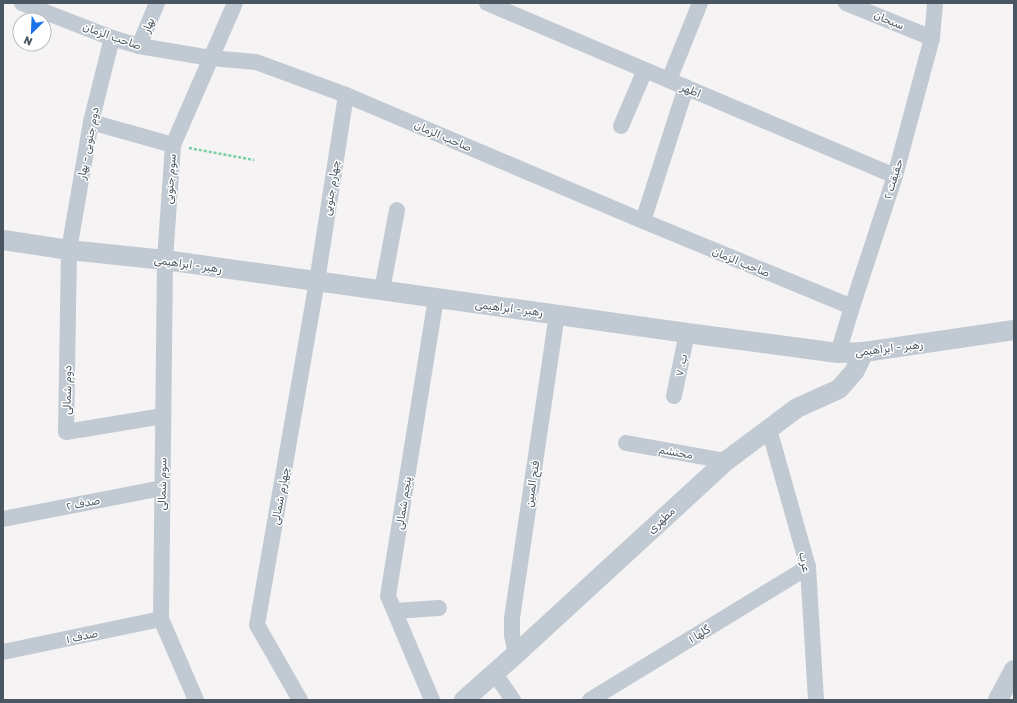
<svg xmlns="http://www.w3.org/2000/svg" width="1017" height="703" viewBox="0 0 1017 703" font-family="Rubik,'Noto Naskh Arabic',sans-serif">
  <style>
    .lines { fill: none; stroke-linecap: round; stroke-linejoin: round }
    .path { stroke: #7ad0a6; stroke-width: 2.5; stroke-dasharray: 3 2; stroke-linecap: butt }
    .minor { stroke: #c1cad2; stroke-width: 16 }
    .tertiary { stroke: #c1cad2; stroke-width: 20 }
    .labels { text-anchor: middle; stroke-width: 3; stroke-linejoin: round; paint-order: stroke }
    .street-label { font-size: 11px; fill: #4a5661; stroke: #fff }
  </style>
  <rect width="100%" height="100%" fill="#f5f3f3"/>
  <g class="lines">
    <!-- path -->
    <polyline class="path" points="189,148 254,160"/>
    <!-- minor -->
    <g class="minor">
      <polyline points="22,3 112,38 139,46 211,58 256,62 346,95 643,221 852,307"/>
      <polyline points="487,3 895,176"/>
      <polyline points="846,3 932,38"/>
      <polyline points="112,38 91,122 69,250 66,432 163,416"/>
      <polyline points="139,46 157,3"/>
      <polyline points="669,80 700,3"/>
      <polyline points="91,122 173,145"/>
      <polyline points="621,126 645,70"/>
      <polyline points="643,221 686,87"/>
      <polyline points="382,290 397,210"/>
      <polyline points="838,353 852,307 895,176 932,38 935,3"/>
      <polyline points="674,396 687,333"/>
      <polyline points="769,429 808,567 816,700"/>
      <polyline points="626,443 726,461"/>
      <polyline points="3,519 162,488"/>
      <polyline points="395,611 439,608"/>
      <polyline points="3,652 161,619"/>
      <polyline points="516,654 512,635 512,618 557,314"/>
      <polyline points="495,674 513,700"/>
      <polyline points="196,700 161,619 165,260 173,145 235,3"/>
      <polyline points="300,700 257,625 317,281 346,95"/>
      <polyline points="432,700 388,596 436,298"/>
      <polyline points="590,700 808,567"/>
    </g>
    <!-- tertiary -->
    <g class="tertiary">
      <polyline points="3,240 69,250 165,260 687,333 838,353 864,352 1014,330"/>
      <polyline points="464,700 516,654 726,461 797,408 839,389 854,372 864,352"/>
      <polyline points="998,700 1014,670"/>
    </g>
  </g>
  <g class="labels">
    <!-- street labels -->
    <g class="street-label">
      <text transform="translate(889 20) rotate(22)" y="4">سبحان</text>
      <text transform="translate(148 25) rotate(-68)" y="4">بهار</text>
      <text transform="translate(112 36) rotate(19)" y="4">صاحب الزمان</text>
      <text transform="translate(691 90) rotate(23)" y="4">اطهر</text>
      <text transform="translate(443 136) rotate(23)" y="4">صاحب الزمان</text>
      <text transform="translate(88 143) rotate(-79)" y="4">دوم جنوبی - بهار</text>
      <text transform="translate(170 179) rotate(-86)" y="4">سوم جنوبی</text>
      <text transform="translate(893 179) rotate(-73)" y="4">حقیقت ۲</text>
      <text transform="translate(331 188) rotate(-81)" y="4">چهارم جنوبی</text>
      <text transform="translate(741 262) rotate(22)" y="4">صاحب الزمان</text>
      <text transform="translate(188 264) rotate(8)" y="4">رهبر - ابراهیمی</text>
      <text transform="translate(509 308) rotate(7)" y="4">رهبر - ابراهیمی</text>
      <text transform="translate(889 348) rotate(-7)" y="4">رهبر - ابراهیمی</text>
      <text transform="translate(681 365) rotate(-78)" y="4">ب. ۷</text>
      <text transform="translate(67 390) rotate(-89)" y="4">دوم شمالی</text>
      <text transform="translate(676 452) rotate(10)" y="4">محتشم</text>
      <text transform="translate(162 484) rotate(-89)" y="4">سوم شمالی</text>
      <text transform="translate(532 484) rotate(-82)" y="4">فتح المبین</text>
      <text transform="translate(280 496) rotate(-80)" y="4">چهارم شمالی</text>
      <text transform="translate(83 503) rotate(-11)" y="4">صدف ۲</text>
      <text transform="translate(403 503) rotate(-81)" y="4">پنجم شمالی</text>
      <text transform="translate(661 520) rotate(-43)" y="4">مطهری</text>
      <text transform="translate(805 562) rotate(78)" y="4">عرب</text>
      <text transform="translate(699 634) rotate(-31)" y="4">گلها ۱</text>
      <text transform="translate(82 636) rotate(-12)" y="4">صدف ۱</text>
    </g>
  </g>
  <!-- border -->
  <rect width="1017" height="703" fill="none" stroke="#4a5661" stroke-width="8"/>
  <!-- north arrow -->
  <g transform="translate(32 32) rotate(204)"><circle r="19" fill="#ffffff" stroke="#b7bbc0"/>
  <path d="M0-3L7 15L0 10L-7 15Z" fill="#1a73e8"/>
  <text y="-6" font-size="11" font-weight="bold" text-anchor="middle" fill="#4a5661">N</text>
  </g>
</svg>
